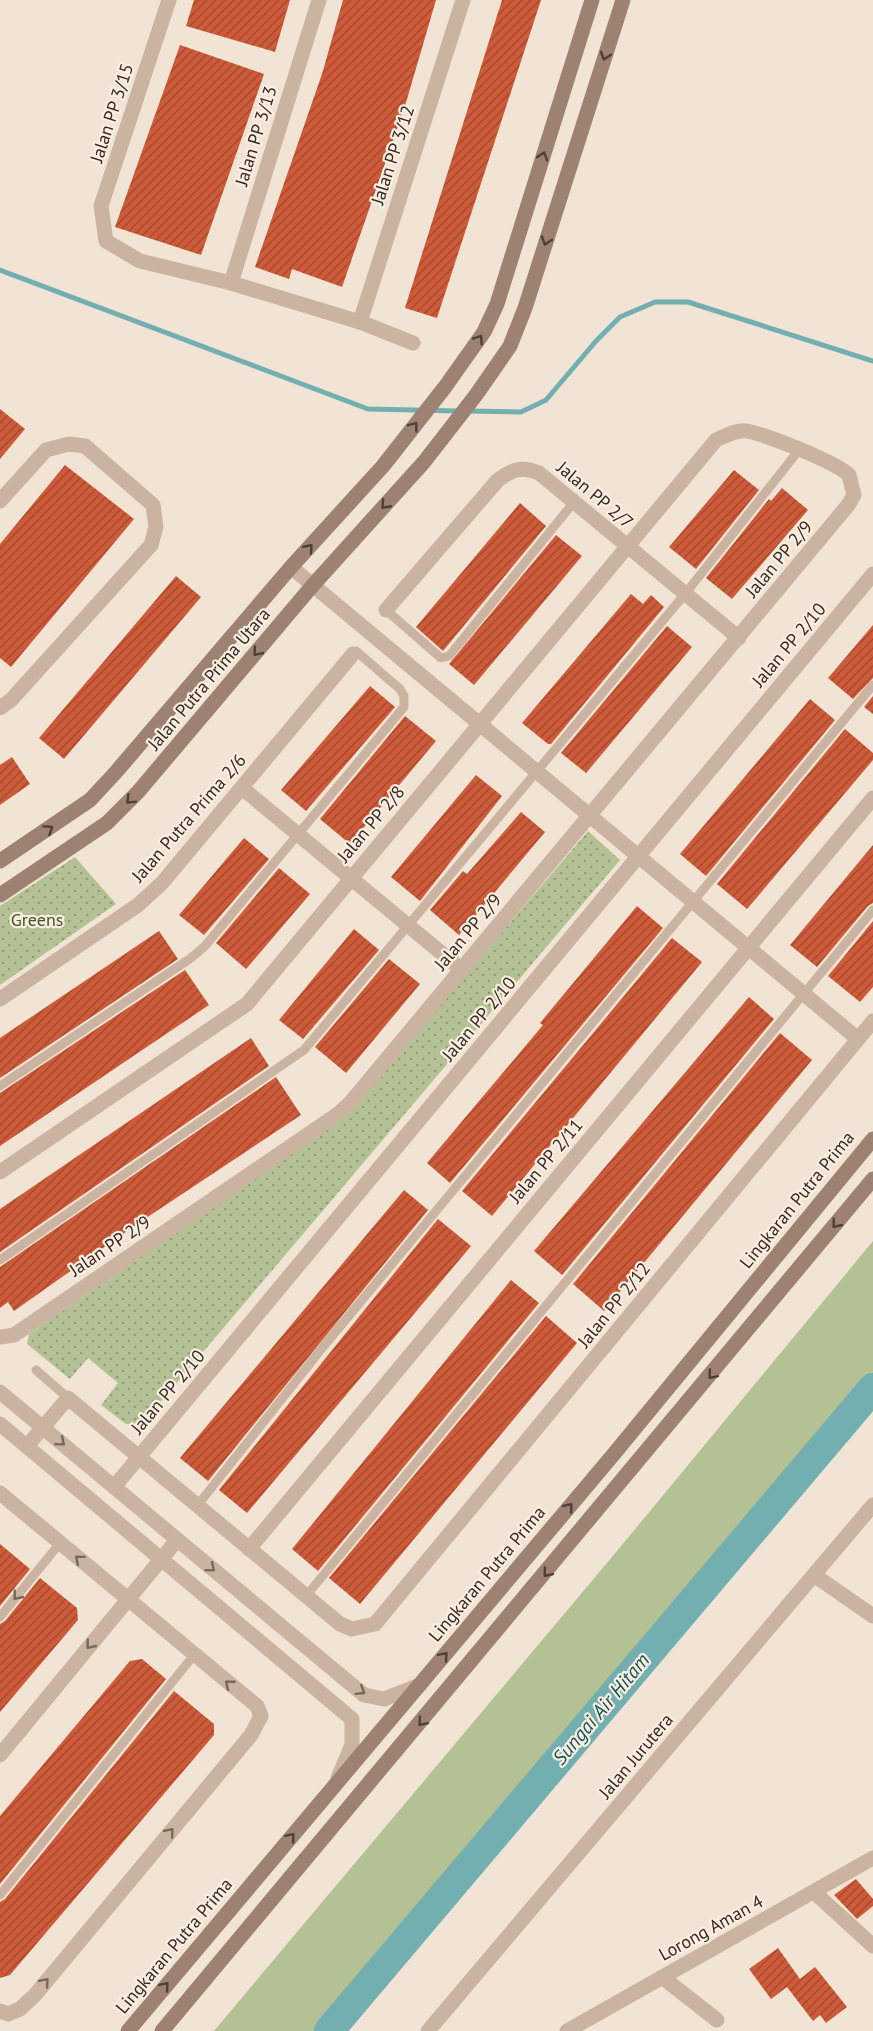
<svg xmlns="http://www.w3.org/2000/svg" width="873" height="2031" viewBox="0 0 873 2031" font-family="'PT Sans',sans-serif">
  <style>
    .grass { fill: #b3c195 }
    .park { fill: url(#park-dots) }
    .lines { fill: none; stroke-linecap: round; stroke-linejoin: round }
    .stream { stroke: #73afb0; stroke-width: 5 }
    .river { stroke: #73afb0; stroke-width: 30 }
    .building { fill: url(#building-hatch) }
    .lane { stroke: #cab3a1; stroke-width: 9 }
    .street { stroke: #cab3a1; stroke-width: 15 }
    .secondary { stroke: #9d8173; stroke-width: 15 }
    .oneway { stroke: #4e3f38 }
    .oneway2 { stroke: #78675c }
    .labels { text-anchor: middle; stroke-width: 4.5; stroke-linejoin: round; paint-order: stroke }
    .street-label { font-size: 18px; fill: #342924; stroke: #faeee1 }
    .park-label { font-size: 18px; fill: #445327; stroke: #faeee1 }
    .water-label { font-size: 20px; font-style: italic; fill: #185457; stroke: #faeee1 }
  </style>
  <defs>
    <pattern id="park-dots" width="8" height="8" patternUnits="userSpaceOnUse" patternTransform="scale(1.5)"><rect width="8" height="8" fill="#b3c195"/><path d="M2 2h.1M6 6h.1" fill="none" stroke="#929d79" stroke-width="1.8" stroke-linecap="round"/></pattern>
    <pattern id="building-hatch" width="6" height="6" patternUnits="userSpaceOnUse" patternTransform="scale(1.5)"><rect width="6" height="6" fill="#cd5a38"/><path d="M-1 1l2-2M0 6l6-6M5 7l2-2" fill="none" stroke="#a74a2f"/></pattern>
  </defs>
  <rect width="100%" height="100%" fill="#f2e4d5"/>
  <!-- grass -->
  <polygon class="grass" points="873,1241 873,1397 344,2031 214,2031 622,1545"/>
  <!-- park -->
  <g class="park">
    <polygon points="588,831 620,860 142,1424 126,1424 101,1405 118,1383 88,1358 70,1379 27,1344 29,1334 345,1117"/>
    <polygon points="75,857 116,904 0,985 0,906"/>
  </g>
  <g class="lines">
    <!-- stream -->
    <g class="stream">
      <polyline points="0,270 368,409 459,411"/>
      <polyline points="468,411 521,412 546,400 596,341 620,317 655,302 688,302 873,361"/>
    </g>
    <!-- river -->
    <polyline class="river" points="329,2031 873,1388"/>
  </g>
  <!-- building -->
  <g class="building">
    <polygon points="194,0 290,0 275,52 186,26"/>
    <polygon points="343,0 436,0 405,106 342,287 292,269 289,279 255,267 322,74"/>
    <polygon points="502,0 541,0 437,318 405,308"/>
    <polygon points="180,45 264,74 201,255 115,227"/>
    <polygon points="0,409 25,429 0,459"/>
    <polygon points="65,465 134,519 11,667 0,658 0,544"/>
    <polygon points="734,470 759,490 696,569 669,547"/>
    <polygon points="782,488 808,510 732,599 706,578 769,499 771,501"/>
    <polygon points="520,503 546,526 443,651 416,627"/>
    <polygon points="556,535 582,556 474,685 449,664"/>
    <polygon points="176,576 201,597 64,759 39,738"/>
    <polygon points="631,594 643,604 651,595 664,607 551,744 548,744 522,723"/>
    <polygon points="873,625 873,678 853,699 828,678"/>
    <polygon points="667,626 692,647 586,773 561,753"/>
    <polygon points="370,686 395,707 306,811 281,790"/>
    <polygon points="873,696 873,714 864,707"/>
    <polygon points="810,699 835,720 706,876 680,854"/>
    <polygon points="405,716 436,741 350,844 320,819"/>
    <polygon points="845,729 873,753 873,760 747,909 717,884"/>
    <polygon points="12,757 30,784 0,805 0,765"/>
    <polygon points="476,775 502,796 420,901 391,877"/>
    <polygon points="521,812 545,832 459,935 430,910 463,871 467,874"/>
    <polygon points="244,838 269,859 204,935 179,915"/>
    <polygon points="873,845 873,903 868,906 817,967 790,945"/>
    <polygon points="279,868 310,894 246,969 216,943"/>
    <polygon points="637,906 663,928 450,1183 427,1163 543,1025 540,1023"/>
    <polygon points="873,921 873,987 860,1002 828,976"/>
    <polygon points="354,929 379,950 303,1039 279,1020"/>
    <polygon points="159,931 178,959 0,1078 0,1038"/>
    <polygon points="672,938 702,962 492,1216 462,1191"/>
    <polygon points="389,959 420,984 346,1073 315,1047"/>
    <polygon points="185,970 209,1005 0,1146 0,1093"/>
    <polygon points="749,997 774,1019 562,1275 534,1251"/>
    <polygon points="780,1033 812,1060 604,1311 573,1284"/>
    <polygon points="251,1038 269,1066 0,1252 0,1209"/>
    <polygon points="276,1077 301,1115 137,1224 14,1311 8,1302 0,1308 0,1267"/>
    <polygon points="404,1190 428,1210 208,1481 180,1458"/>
    <polygon points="438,1219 471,1246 247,1513 219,1490"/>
    <polygon points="511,1280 539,1303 318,1571 292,1549"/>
    <polygon points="546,1316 577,1343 360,1604 329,1578"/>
    <polygon points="0,1544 30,1569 0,1606"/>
    <polygon points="40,1578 77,1608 78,1620 0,1712 0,1624 5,1621"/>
    <polygon points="142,1659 166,1679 0,1884 0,1816 130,1661"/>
    <polygon points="174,1691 214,1724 214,1735 10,1975 0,1978 0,1902 5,1899"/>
    <polygon points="856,1879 873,1899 873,1906 857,1919 834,1895"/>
    <polygon points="778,1948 800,1979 815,1967 847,2007 826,2023 820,2015 813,2021 787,1987 771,1999 749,1969"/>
  </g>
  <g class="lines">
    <!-- lane -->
    <g class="lane">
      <polyline points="386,610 441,658 449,656 574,502"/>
      <polyline points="0,1086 191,958 205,946 404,707 404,696 400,689 356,651 353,654"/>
      <polyline points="0,1260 304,1050 685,594 799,450"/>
      <polyline points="36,1370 68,1398"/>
      <polyline points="197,1506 323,1347 873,685"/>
      <polyline points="306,1596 873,910"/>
      <polyline points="0,1617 60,1543"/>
      <polyline points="0,1895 194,1655"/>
    </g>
    <!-- street -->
    <g class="street">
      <polyline points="169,0 101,206 106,241 140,261 231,283 360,322 413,343"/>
      <polyline points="231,283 319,0"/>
      <polyline points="360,322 463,0"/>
      <polyline points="0,501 46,450 69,444 85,446 153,505 156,527 151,545 11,700 0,708"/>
      <polyline points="291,567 858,1039"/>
      <path d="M386,610L497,481C512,469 522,466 539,473L739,638"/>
      <polyline points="242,788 462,970"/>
      <polyline points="0,999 138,905 162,883 353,654"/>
      <path d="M0,1172L247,1004L716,440C725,436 737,429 747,431C767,435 836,462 849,475L854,495L849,504L350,1103L338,1114L14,1335L0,1337"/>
      <polyline points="0,1392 364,1695 384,1699 420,1685"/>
      <polyline points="0,1424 352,1719 352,1745 338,1778"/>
      <polyline points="27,1446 68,1398 340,1624 352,1629 375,1624 873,1021"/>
      <polyline points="114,1487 873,574"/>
      <polyline points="0,1493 257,1706 261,1716 251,1735 35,1995 20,2009 8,2014 0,2011"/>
      <polyline points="249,1549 873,798"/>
      <polyline points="814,1575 873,1616"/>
      <polyline points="0,1755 177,1540"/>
      <polyline points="815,1893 873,1946"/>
      <polyline points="662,1977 717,2020"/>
      <polyline points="428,2031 873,1505"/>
      <polyline points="567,2031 873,1858"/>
    </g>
    <!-- secondary -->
    <g class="secondary">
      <polyline points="0,861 90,800 116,772 291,567 383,466 445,387 484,332 497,304 592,0"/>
      <polyline points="0,895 107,823 138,792 313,585 424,462 476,395 510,346 525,308 623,0"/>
      <polyline points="128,2031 613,1455 873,1139"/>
      <polyline points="162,2031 873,1179"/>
    </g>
  </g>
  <!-- one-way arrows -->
  <defs><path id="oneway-chevron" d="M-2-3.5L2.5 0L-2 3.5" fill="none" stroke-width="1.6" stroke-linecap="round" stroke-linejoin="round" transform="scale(1.5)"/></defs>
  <g class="oneway">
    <use href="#oneway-chevron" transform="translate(605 56) rotate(108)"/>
    <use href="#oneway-chevron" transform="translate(543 156) rotate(-73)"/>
    <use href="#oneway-chevron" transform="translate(546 241) rotate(108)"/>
    <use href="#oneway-chevron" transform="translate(479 339) rotate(-56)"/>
    <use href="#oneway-chevron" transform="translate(414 426) rotate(-52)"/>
    <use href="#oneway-chevron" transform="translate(385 505) rotate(132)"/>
    <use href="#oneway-chevron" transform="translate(309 548) rotate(-48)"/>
    <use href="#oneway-chevron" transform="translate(257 652) rotate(130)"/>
    <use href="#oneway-chevron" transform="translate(130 800) rotate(135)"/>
    <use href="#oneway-chevron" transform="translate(49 829) rotate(-34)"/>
    <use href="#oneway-chevron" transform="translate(836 1224) rotate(129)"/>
    <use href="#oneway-chevron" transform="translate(712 1375) rotate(130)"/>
    <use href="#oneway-chevron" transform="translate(569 1507) rotate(-50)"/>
    <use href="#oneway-chevron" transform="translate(547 1573) rotate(130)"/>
    <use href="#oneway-chevron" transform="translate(444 1656) rotate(-50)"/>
    <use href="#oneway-chevron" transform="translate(422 1722) rotate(130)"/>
    <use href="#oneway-chevron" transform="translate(291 1837) rotate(-50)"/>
    <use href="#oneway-chevron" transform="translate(165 1986) rotate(-50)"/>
  </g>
  <g class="oneway2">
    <use href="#oneway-chevron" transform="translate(61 1442) rotate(40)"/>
    <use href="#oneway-chevron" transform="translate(79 1559) rotate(-140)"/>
    <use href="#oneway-chevron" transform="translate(211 1568) rotate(40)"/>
    <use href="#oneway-chevron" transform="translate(17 1596) rotate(129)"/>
    <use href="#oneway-chevron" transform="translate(90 1645) rotate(129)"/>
    <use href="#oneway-chevron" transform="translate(229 1684) rotate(-141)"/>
    <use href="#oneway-chevron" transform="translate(361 1691) rotate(32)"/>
    <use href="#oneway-chevron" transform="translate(170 1832) rotate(-50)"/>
    <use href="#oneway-chevron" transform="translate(45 1982) rotate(-50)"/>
  </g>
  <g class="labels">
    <!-- street labels -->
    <g class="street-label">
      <text transform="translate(112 113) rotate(-72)" y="6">Jalan PP 3/15</text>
      <text transform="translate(256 136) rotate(-73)" y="6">Jalan PP 3/13</text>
      <text transform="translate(393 155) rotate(-72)" y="6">Jalan PP 3/12</text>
      <text transform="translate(595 495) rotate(40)" y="6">Jalan PP 2/7</text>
      <text transform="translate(779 559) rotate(-50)" y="6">Jalan PP 2/9</text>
      <text transform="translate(789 645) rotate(-50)" y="6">Jalan PP 2/10</text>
      <text transform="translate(209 679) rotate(-50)" y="6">Jalan Putra Prima Utara</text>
      <text transform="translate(189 818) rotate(-49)" y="6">Jalan Putra Prima 2/6</text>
      <text transform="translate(371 824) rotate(-50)" y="6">Jalan PP 2/8</text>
      <text transform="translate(468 932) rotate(-50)" y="6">Jalan PP 2/9</text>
      <text transform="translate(479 1019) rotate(-50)" y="6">Jalan PP 2/10</text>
      <text transform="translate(546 1161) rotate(-50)" y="6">Jalan PP 2/11</text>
      <text transform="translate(797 1200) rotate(-51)" y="6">Lingkaran Putra Prima</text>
      <text transform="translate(110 1246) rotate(-34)" y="6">Jalan PP 2/9</text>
      <text transform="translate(614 1305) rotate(-51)" y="6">Jalan PP 2/12</text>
      <text transform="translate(168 1392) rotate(-50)" y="6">Jalan PP 2/10</text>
      <text transform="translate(487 1574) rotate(-50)" y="6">Lingkaran Putra Prima</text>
      <text transform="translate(636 1756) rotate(-50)" y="6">Jalan Jurutera</text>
      <text transform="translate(711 1928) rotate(-29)" y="6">Lorong Aman 4</text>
      <text transform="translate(174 1946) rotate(-50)" y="6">Lingkaran Putra Prima</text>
    </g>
    <!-- park labels -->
    <g class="park-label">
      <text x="37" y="926">Greens</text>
    </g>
    <!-- water labels -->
    <g class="water-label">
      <text transform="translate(601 1709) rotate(-50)" y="7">Sungai Air Hitam</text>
    </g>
  </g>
</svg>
